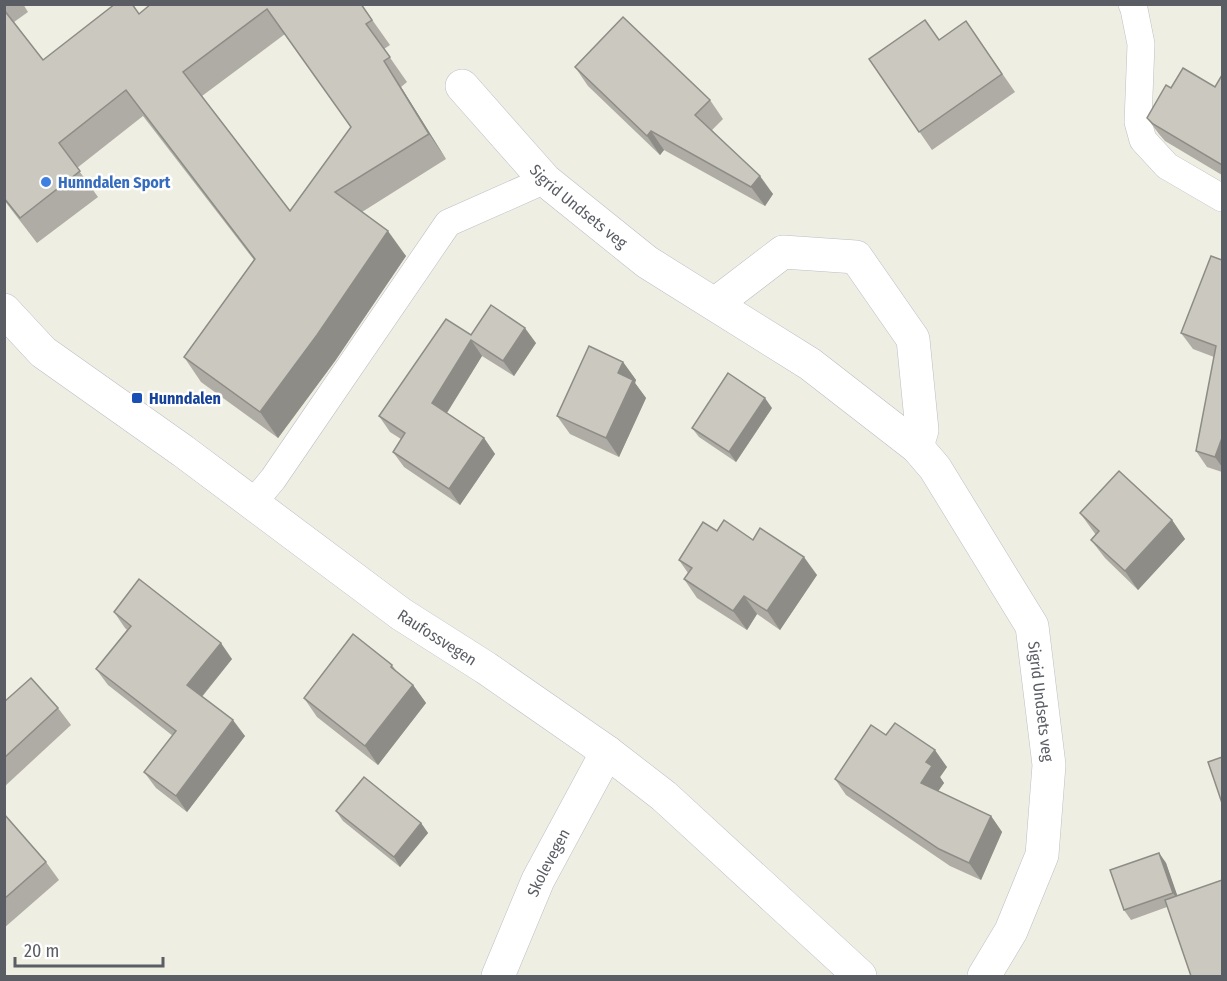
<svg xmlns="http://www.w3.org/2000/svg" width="1227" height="981" viewBox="0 0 1227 981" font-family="'Fira Sans Condensed',sans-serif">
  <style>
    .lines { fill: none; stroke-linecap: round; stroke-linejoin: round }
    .lane-casing { stroke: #bcbec5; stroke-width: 28 }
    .street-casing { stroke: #bcbec5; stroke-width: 34 }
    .secondary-casing { stroke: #bdbfc7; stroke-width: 34 }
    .lane { stroke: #fff; stroke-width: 27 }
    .street { stroke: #fff; stroke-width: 33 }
    .secondary { stroke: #fff; stroke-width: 33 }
    .wall { fill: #aeaca4; fill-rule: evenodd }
    .shaded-wall { fill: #8d8c86 }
    .building { fill: #cac8bf; stroke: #8d8c86; stroke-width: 1.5; fill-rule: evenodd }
    .shop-dot { fill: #3f7fe0; stroke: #fff; stroke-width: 2 }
    .transit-dot { fill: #1a4fb4; stroke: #fff; stroke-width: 2 }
    .labels { text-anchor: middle; stroke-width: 5; stroke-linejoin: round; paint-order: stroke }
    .shop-label { font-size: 16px; font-weight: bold; fill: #366cbe; stroke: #fff; text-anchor: start }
    .street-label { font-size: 16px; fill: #5a5d64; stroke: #fff }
    .transit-label { font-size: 16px; font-weight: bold; fill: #164399; stroke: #fff; text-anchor: start }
  </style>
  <rect width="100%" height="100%" fill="#efeee2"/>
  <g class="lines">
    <!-- lane casing -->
    <g class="lane-casing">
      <g id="lane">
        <polyline points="1132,4 1134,9 1141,44 1138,122 1143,140 1167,166 1222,198"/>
        <polyline points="253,503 273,479 448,223 545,180"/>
      </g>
    </g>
    <!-- street casing -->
    <g class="street-casing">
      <g id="street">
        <path id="s1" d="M462,86L545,180L647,262L810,364L917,447L935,468L1032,626L1049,765L1042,855L1011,931L984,976"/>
        <polyline points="715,304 783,252 856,257 913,339 922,430 917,447"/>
        <path id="s2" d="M498,976L538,880L607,752"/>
      </g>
    </g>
    <!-- secondary casing -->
    <g class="secondary-casing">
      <g id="secondary">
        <path id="s3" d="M4,310L43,352L183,451L401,614L486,668L607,752L664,796L860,976"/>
      </g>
    </g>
    <!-- lane -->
    <use href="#lane" class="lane"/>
    <!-- street -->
    <use href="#street" class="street"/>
    <!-- secondary -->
    <use href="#secondary" class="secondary"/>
  </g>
  <!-- wall -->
  <g class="wall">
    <path d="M4,4H23L28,12L14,22L43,60L139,14L361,4L390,45L384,49L407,82L401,87L446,159L362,212L406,256L335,361L278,438L201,382L184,357L254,260L143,116L77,168L98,197L37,243L4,200ZM285,34L351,127L290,211L202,96Z"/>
    <polygon points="966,21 1015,92 932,150 869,59 939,40"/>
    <polygon points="575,67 710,100 723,119 712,130 773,194 765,206 664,150 660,155 588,86"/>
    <polygon points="1222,75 1222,175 1165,141 1159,134 1147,118 1171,88 1215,87"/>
    <polygon points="1222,260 1222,472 1207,467 1196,451 1214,357 1193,349 1181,333"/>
    <polygon points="471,335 536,343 514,376 482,356 447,413 484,438 495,454 460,505 404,467 393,452 401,439 390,432 379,416"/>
    <polygon points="623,362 636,380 635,383 646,398 619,457 570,434 557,416"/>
    <polygon points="772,408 736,462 699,437 692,428"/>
    <polygon points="1080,513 1172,520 1185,539 1138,590 1105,558 1091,540 1096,535"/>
    <polygon points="717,531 753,540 817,575 780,630 757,614 747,630 697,598 684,579 688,573 679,560"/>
    <polygon points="114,612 232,659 202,697 245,736 187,812 156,788 144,772 173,736 108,685 96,669 127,630 125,628"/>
    <polygon points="392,665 397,672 413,685 426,703 378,765 317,717 304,698"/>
    <polygon points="4,702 58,708 71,725 4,787"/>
    <polygon points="886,735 947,767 940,777 944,783 938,791 991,816 1002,832 981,880 950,866 846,795 835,779"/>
    <polygon points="336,811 421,823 428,833 400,867 343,821"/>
    <polygon points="4,814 46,862 59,880 4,928"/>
    <polygon points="1159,853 1166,863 1177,896 1167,907 1131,920 1124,910"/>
  </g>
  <!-- shaded-wall -->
  <g class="shaded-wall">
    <polygon points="384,61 401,87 446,159 429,134"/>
    <polygon points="651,131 664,150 660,155 647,136"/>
    <polygon points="760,176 773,194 765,206 751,187"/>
    <polygon points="388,231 406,256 335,361 278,438 260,412"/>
    <polygon points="525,328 536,343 514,376 503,361"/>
    <polygon points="471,340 482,356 443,419 432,403"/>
    <polygon points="623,362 636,380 635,383 646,398 619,457 606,438 618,373"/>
    <polygon points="765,398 772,408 736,462 729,452"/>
    <polygon points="484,438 495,454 460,505 449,489"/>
    <polygon points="1222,438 1222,467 1215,457"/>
    <polygon points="1172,520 1185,539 1138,590 1125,571"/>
    <polygon points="804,557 817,575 780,630 767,611"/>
    <polygon points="744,596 757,614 747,630 733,611"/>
    <polygon points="221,643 232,659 198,701 187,685"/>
    <polygon points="413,685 426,703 378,765 365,746"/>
    <polygon points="233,720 245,736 187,812 176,796"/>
    <polygon points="935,750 947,767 940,777 944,783 932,800 921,783 926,762"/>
    <polygon points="991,816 1002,832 981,880 969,863"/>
    <polygon points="421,823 428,833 400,867 394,857"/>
    <polygon points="1159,853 1166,863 1180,903 1173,893"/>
  </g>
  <!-- building -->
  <g class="building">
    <path d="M115,4H132L139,14L151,4H361L372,20L366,24L390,57L384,61L429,134L335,192L388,231L317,335L260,412L184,357L255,259L126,90L59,143L80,171L20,218L4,198V10L43,60ZM267,9L351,127L290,211L183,72Z"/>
    <polygon points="623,17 710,100 695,115 760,176 751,187 651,131 647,136 575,67"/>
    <polygon points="925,20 939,40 966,21 1002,74 919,132 869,59"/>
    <polygon points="1183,68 1215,87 1222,75 1222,165 1153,124 1147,118 1166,85 1171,88"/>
    <polygon points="1211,256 1222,260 1222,438 1215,457 1196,451 1216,346 1181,333"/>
    <polygon points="491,305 525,328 503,361 471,340 432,403 484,438 449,489 393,452 405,433 379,416 446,319 471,335"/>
    <polygon points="589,346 623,362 618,373 633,380 606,438 557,416"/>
    <polygon points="728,373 765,398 729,452 692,428"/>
    <polygon points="1119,471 1172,520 1125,571 1091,540 1099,531 1080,513"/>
    <polygon points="724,520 753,540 760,528 804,557 767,611 744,596 733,611 684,579 692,568 679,560 703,522 717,531"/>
    <polygon points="139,579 221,643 187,685 233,720 176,796 144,772 176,731 96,669 131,626 114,612"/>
    <polygon points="353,634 392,665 391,667 413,685 365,746 304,698"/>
    <polygon points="31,678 58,708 4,758 4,702"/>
    <polygon points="895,723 935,750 926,762 932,766 921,783 991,816 969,863 939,849 835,779 871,725 886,735"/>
    <polygon points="1222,757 1222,803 1208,762"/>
    <polygon points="364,777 421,823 394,857 336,811"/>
    <polygon points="4,814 46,862 4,899"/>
    <polygon points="1159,853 1173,893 1124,910 1110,870"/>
    <polygon points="1222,880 1222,976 1191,976 1165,900"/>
  </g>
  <!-- markers -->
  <circle class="shop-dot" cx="46" cy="182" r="6"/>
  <rect class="transit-dot" x="131" y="392" width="12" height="12" rx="3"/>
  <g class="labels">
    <!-- shop labels -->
    <g class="shop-label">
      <text x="58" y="188">Hunndalen Sport</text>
    </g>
    <!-- street labels -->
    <g class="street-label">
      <text dy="6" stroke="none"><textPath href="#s1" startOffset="168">Sigrid Undsets veg</textPath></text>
      <text dy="6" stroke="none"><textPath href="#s3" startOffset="544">Raufossvegen</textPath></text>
      <text dy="6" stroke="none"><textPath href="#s1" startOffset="873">Sigrid Undsets veg</textPath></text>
      <text dy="6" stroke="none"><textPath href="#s2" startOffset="124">Skolevegen</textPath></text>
    </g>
    <!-- transit labels -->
    <g class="transit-label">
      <text x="149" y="404">Hunndalen</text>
    </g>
  </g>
  <!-- border -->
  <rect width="1227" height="981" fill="none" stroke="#5a5d64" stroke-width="12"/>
  <!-- scale -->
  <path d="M15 957v9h148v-9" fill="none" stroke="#5a5d64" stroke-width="3"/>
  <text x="24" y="957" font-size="18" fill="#5a5d64" stroke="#ffffff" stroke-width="4.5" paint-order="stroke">20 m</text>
</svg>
